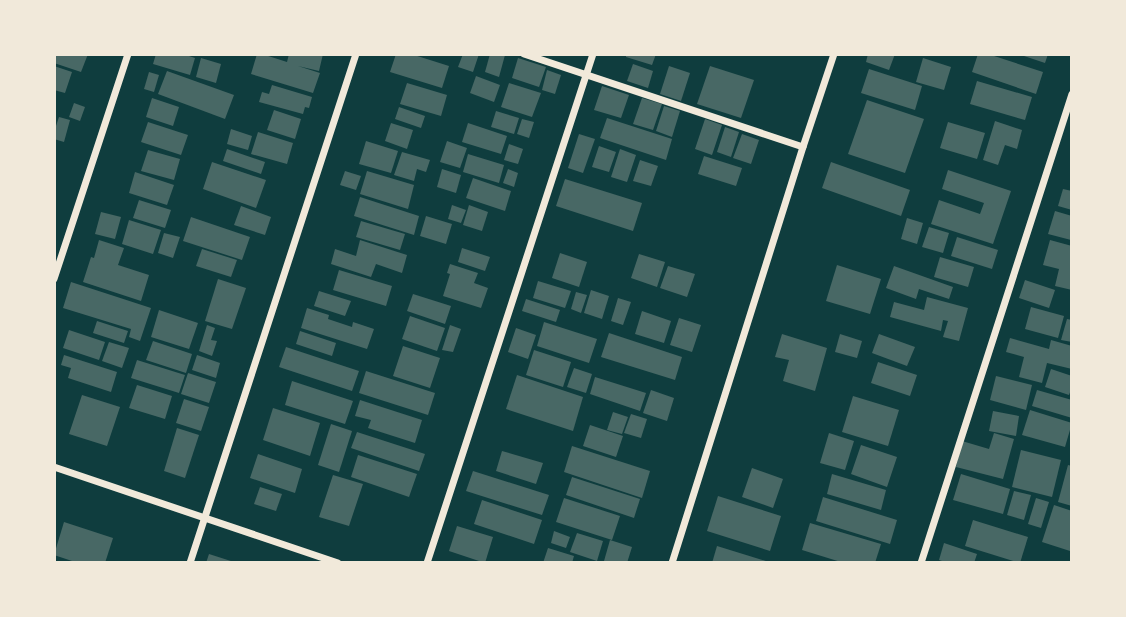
<svg xmlns="http://www.w3.org/2000/svg" width="1126" height="617" viewBox="0 0 1126 617" font-family="'Titillium Web',sans-serif">
  <style>
    .building { fill: #486865 }
    .lines { fill: none; stroke-linecap: round; stroke-linejoin: round }
    .minor { stroke: #f1e9da; stroke-width: 7 }
  </style>
  <rect width="100%" height="100%" fill="#0f3d3e"/>
  <!-- building -->
  <g class="building">
    <polygon points="54,54 88,54 81,72 54,63"/>
    <polygon points="156,54 183,54 195,58 190,75 153,64"/>
    <polygon points="257,54 262,54 287,62 289,54 323,54 319,71 298,66 320,73 313,93 251,74"/>
    <polygon points="396,54 411,54 449,66 442,88 390,72"/>
    <polygon points="463,54 479,54 473,72 458,67"/>
    <polygon points="490,54 505,55 499,77 485,72"/>
    <polygon points="626,54 656,54 652,65 626,57"/>
    <polygon points="868,54 895,54 889,70 866,62"/>
    <polygon points="978,54 988,54 1043,72 1036,94 972,72"/>
    <polygon points="1018,54 1048,54 1045,63"/>
    <polygon points="201,58 221,64 216,83 196,77"/>
    <polygon points="518,58 546,67 539,87 512,78"/>
    <polygon points="923,58 951,67 944,90 916,82"/>
    <polygon points="633,64 653,71 648,88 627,81"/>
    <polygon points="54,66 72,72 65,93 54,90"/>
    <polygon points="669,66 690,73 681,101 660,94"/>
    <polygon points="710,66 754,80 741,118 697,104"/>
    <polygon points="869,69 922,86 915,110 861,93"/>
    <polygon points="547,70 561,75 555,94 542,90"/>
    <polygon points="167,71 234,95 225,119 158,94"/>
    <polygon points="149,72 159,75 154,92 144,89"/>
    <polygon points="476,76 500,85 494,102 470,93"/>
    <polygon points="977,81 1032,97 1025,120 970,104"/>
    <polygon points="407,83 447,95 441,116 400,104"/>
    <polygon points="509,83 541,93 532,117 501,107"/>
    <polygon points="272,85 312,97 309,108 305,107 303,114 259,102 262,92 269,94"/>
    <polygon points="602,86 629,95 621,118 594,110"/>
    <polygon points="152,98 179,107 173,126 146,117"/>
    <polygon points="642,98 662,104 653,130 633,124"/>
    <polygon points="867,100 924,119 905,173 848,154"/>
    <polygon points="74,103 85,107 80,121 69,117"/>
    <polygon points="664,106 680,111 672,137 656,131"/>
    <polygon points="399,107 425,116 421,128 395,119"/>
    <polygon points="274,110 301,119 295,139 267,130"/>
    <polygon points="496,111 519,118 514,134 491,127"/>
    <polygon points="59,117 70,120 64,142 54,139 54,132"/>
    <polygon points="607,118 672,139 666,160 600,138"/>
    <polygon points="522,119 534,122 529,138 517,134"/>
    <polygon points="705,119 722,125 712,155 695,149"/>
    <polygon points="995,121 1022,130 1017,149 1005,145 998,165 983,160"/>
    <polygon points="148,122 188,135 181,155 141,142"/>
    <polygon points="948,122 985,133 977,159 940,148"/>
    <polygon points="391,123 413,130 407,149 385,141"/>
    <polygon points="468,123 507,136 501,154 462,142"/>
    <polygon points="725,127 739,132 731,157 717,152"/>
    <polygon points="231,129 252,136 248,150 227,144"/>
    <polygon points="258,132 293,143 287,164 251,154"/>
    <polygon points="579,134 595,139 583,173 568,168"/>
    <polygon points="742,134 759,140 751,164 733,158"/>
    <polygon points="366,141 398,151 391,173 359,164"/>
    <polygon points="447,141 467,148 460,168 440,162"/>
    <polygon points="509,144 523,149 518,164 504,160"/>
    <polygon points="599,146 616,152 609,172 592,167"/>
    <polygon points="227,149 265,162 261,174 223,161"/>
    <polygon points="620,149 636,155 627,182 611,177"/>
    <polygon points="148,150 180,159 174,180 141,171"/>
    <polygon points="402,152 430,160 426,172 417,169 414,181 394,175"/>
    <polygon points="468,154 504,165 499,183 463,172"/>
    <polygon points="704,156 742,168 736,186 698,174"/>
    <polygon points="640,160 658,166 651,186 633,181"/>
    <polygon points="212,162 266,180 256,208 203,189"/>
    <polygon points="831,162 910,190 901,216 822,188"/>
    <polygon points="442,169 461,175 456,193 437,187"/>
    <polygon points="508,169 518,173 514,187 503,183"/>
    <polygon points="948,170 1011,191 993,244 931,224 939,200 980,214 984,203 942,189"/>
    <polygon points="345,171 361,176 356,190 340,185"/>
    <polygon points="367,171 414,185 408,209 360,194"/>
    <polygon points="135,172 174,185 167,205 129,193"/>
    <polygon points="473,178 511,191 505,211 466,198"/>
    <polygon points="565,179 642,203 633,231 556,206"/>
    <polygon points="1063,189 1072,191 1072,210 1058,206"/>
    <polygon points="360,197 419,216 414,235 354,216"/>
    <polygon points="139,200 171,210 165,228 133,218"/>
    <polygon points="452,205 466,210 461,223 448,219"/>
    <polygon points="469,205 488,212 482,231 463,225"/>
    <polygon points="241,206 271,217 265,235 234,225"/>
    <polygon points="1055,211 1072,216 1071,240 1048,234"/>
    <polygon points="101,212 121,217 115,239 95,234"/>
    <polygon points="426,216 452,224 446,244 420,236"/>
    <polygon points="191,217 250,237 242,260 183,241"/>
    <polygon points="907,218 923,223 917,244 901,239"/>
    <polygon points="129,220 161,230 153,254 122,244"/>
    <polygon points="361,221 405,234 400,250 356,237"/>
    <polygon points="929,227 949,233 943,253 922,247"/>
    <polygon points="164,233 180,237 173,258 158,253"/>
    <polygon points="957,237 998,250 992,269 951,256"/>
    <polygon points="99,240 124,248 118,265 149,275 141,301 83,282 91,257 94,258"/>
    <polygon points="360,240 407,255 402,273 376,264 371,277 331,264 335,249 356,256"/>
    <polygon points="1050,240 1072,246 1072,290 1055,286 1059,269 1043,265"/>
    <polygon points="462,248 490,257 485,271 458,262"/>
    <polygon points="202,249 237,260 231,277 196,266"/>
    <polygon points="560,253 587,262 579,287 552,278"/>
    <polygon points="639,254 665,262 657,287 631,278"/>
    <polygon points="940,257 974,267 968,287 934,277"/>
    <polygon points="450,264 478,273 474,283 488,288 481,308 443,296 450,274 447,273"/>
    <polygon points="837,265 881,279 870,314 826,301"/>
    <polygon points="668,266 695,274 687,297 660,288"/>
    <polygon points="894,266 953,287 949,299 919,289 916,299 886,288"/>
    <polygon points="339,270 392,286 386,306 333,290"/>
    <polygon points="218,279 246,288 232,329 205,321"/>
    <polygon points="1025,280 1055,290 1049,308 1019,298"/>
    <polygon points="538,281 571,291 565,308 533,298"/>
    <polygon points="71,282 151,308 140,341 129,337 131,329 63,308"/>
    <polygon points="591,290 609,296 602,319 584,313"/>
    <polygon points="319,291 351,301 345,316 314,306"/>
    <polygon points="576,292 587,295 581,313 571,309"/>
    <polygon points="413,294 451,306 445,324 407,311"/>
    <polygon points="927,297 968,308 959,341 943,337 948,321 943,320 941,331 890,317 894,302 924,310"/>
    <polygon points="618,298 631,302 623,325 611,321"/>
    <polygon points="526,299 560,310 556,322 522,311"/>
    <polygon points="1031,307 1064,316 1058,338 1025,329"/>
    <polygon points="307,308 329,315 328,319 352,327 353,322 374,329 367,349 301,328"/>
    <polygon points="159,310 198,323 189,349 151,337"/>
    <polygon points="642,311 671,321 664,343 635,334"/>
    <polygon points="410,316 445,328 437,351 402,339"/>
    <polygon points="679,318 701,325 692,352 670,345"/>
    <polygon points="1067,319 1072,320 1072,342 1061,340"/>
    <polygon points="97,321 128,331 124,343 93,333"/>
    <polygon points="544,322 597,339 589,363 537,346"/>
    <polygon points="207,325 215,328 211,340 217,341 212,356 199,351"/>
    <polygon points="450,325 461,329 453,352 442,350"/>
    <polygon points="516,328 536,335 528,359 508,352"/>
    <polygon points="69,330 105,342 99,360 63,348"/>
    <polygon points="300,331 336,343 332,356 296,344"/>
    <polygon points="609,333 682,357 675,380 601,357"/>
    <polygon points="782,334 827,348 815,391 783,381 789,360 775,357"/>
    <polygon points="840,334 862,341 857,358 835,352"/>
    <polygon points="879,334 915,347 907,366 872,353"/>
    <polygon points="1010,338 1049,349 1051,340 1072,346 1072,369 1047,363 1042,383 1019,377 1024,357 1006,352"/>
    <polygon points="153,341 192,354 186,373 146,360"/>
    <polygon points="109,342 129,348 122,368 102,361"/>
    <polygon points="403,346 440,358 430,388 393,376"/>
    <polygon points="286,347 359,371 352,391 279,367"/>
    <polygon points="534,350 571,362 563,387 526,375"/>
    <polygon points="64,355 117,372 111,392 68,378 71,368 61,365"/>
    <polygon points="197,355 220,363 216,378 192,370"/>
    <polygon points="137,360 185,375 179,393 131,378"/>
    <polygon points="878,362 917,375 910,396 871,383"/>
    <polygon points="574,368 592,374 586,393 567,387"/>
    <polygon points="1051,369 1072,376 1072,387 1069,395 1045,387"/>
    <polygon points="366,371 435,393 428,415 359,393"/>
    <polygon points="188,373 216,382 209,403 181,394"/>
    <polygon points="517,375 583,397 573,431 506,409"/>
    <polygon points="996,376 1032,385 1026,410 990,400"/>
    <polygon points="595,377 646,393 640,411 590,394"/>
    <polygon points="292,381 353,401 345,424 285,405"/>
    <polygon points="137,385 172,396 165,419 129,408"/>
    <polygon points="651,390 674,398 667,421 643,413"/>
    <polygon points="1037,390 1072,400 1072,418 1032,406"/>
    <polygon points="82,395 120,407 107,446 69,434"/>
    <polygon points="853,396 899,410 888,446 842,432"/>
    <polygon points="184,399 209,407 201,431 176,423"/>
    <polygon points="360,400 422,420 415,443 368,428 371,420 355,416"/>
    <polygon points="273,408 320,423 310,456 263,440"/>
    <polygon points="1030,410 1072,423 1065,447 1022,435"/>
    <polygon points="993,411 1019,416 1016,436 989,431"/>
    <polygon points="613,412 628,417 622,434 607,430"/>
    <polygon points="631,414 647,419 641,438 624,433"/>
    <polygon points="331,424 352,431 339,472 318,465"/>
    <polygon points="590,425 623,436 616,457 583,446"/>
    <polygon points="177,428 199,435 185,478 164,471"/>
    <polygon points="357,432 425,454 419,471 351,448"/>
    <polygon points="829,433 854,441 845,470 820,463"/>
    <polygon points="994,433 1014,439 1003,479 956,467 962,441 989,449"/>
    <polygon points="861,445 897,457 887,487 851,474"/>
    <polygon points="572,446 650,471 642,498 564,472"/>
    <polygon points="1021,450 1061,460 1052,497 1012,487"/>
    <polygon points="502,451 543,463 536,484 496,471"/>
    <polygon points="258,454 302,469 295,493 250,478"/>
    <polygon points="358,455 417,474 409,497 351,477"/>
    <polygon points="1068,465 1072,466 1072,506 1058,502"/>
    <polygon points="752,468 783,479 773,508 742,497"/>
    <polygon points="473,471 549,495 542,515 466,491"/>
    <polygon points="832,474 886,490 881,510 827,494"/>
    <polygon points="961,474 1010,489 1003,514 953,500"/>
    <polygon points="333,475 363,484 349,526 319,517"/>
    <polygon points="572,477 640,499 634,518 566,495"/>
    <polygon points="260,487 282,494 276,511 254,504"/>
    <polygon points="1014,491 1031,495 1024,520 1007,515"/>
    <polygon points="718,496 781,516 770,551 707,531"/>
    <polygon points="823,497 897,520 890,544 816,521"/>
    <polygon points="564,498 620,516 612,540 556,522"/>
    <polygon points="1036,498 1049,502 1041,528 1028,524"/>
    <polygon points="482,500 542,520 534,544 474,524"/>
    <polygon points="1054,505 1072,511 1072,547 1070,551 1042,542"/>
    <polygon points="973,520 1028,537 1020,563 965,546"/>
    <polygon points="64,522 113,538 105,563 78,563 54,555"/>
    <polygon points="810,523 881,544 875,563 844,563 802,550"/>
    <polygon points="457,526 493,537 485,563 449,551"/>
    <polygon points="554,531 570,537 566,548 551,543"/>
    <polygon points="577,533 603,541 597,561 570,552"/>
    <polygon points="610,540 632,547 627,563 604,561"/>
    <polygon points="944,543 977,554 974,563 948,563 939,560"/>
    <polygon points="717,546 769,562 769,563 712,563"/>
    <polygon points="548,548 574,556 572,563 543,563"/>
    <polygon points="209,554 234,562 233,563 206,563"/>
  </g>
  <g class="lines">
    <!-- minor -->
    <g class="minor">
      <polyline points="524,54 803,147"/>
      <polyline points="54,279 128,54"/>
      <polyline points="54,467 338,563"/>
      <polyline points="190,563 356,54"/>
      <polyline points="427,563 593,54"/>
      <polyline points="672,563 803,147 834,54"/>
      <polyline points="921,563 1072,94"/>
    </g>
  </g>
  <!-- border -->
  <rect width="1126" height="617" fill="none" stroke="#f1e9da" stroke-width="112"/>
</svg>
